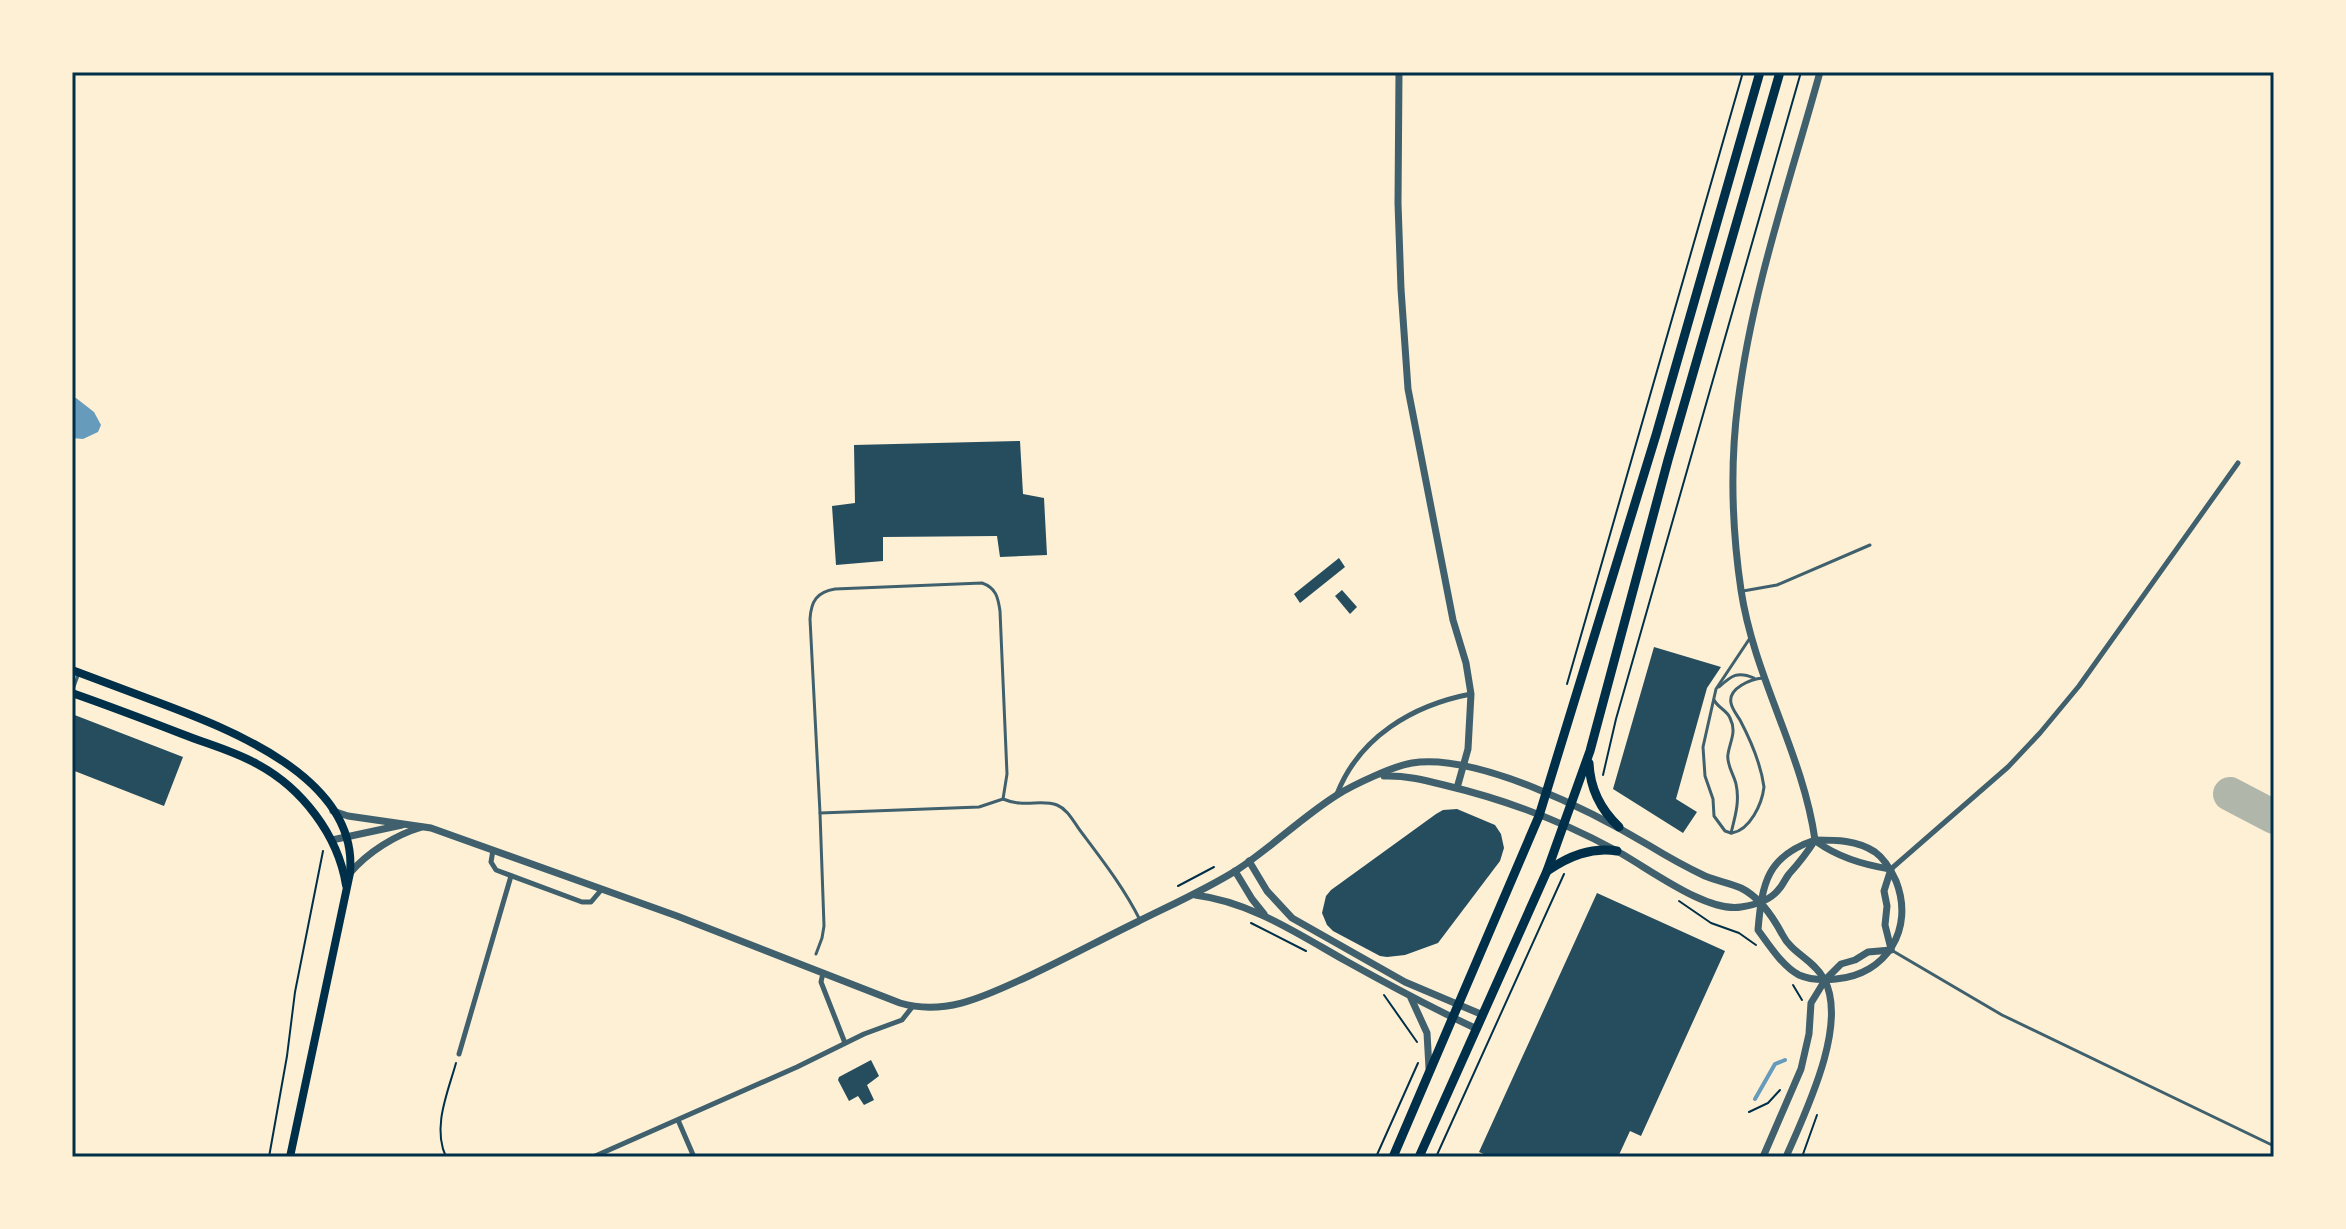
<svg xmlns="http://www.w3.org/2000/svg" width="2346" height="1229" viewBox="0 0 2346 1229" font-family="'DM Sans',sans-serif">
  <style>
    .water { fill: #669bbc }
    .lines { fill: none; stroke-linecap: round; stroke-linejoin: round }
    .stream { stroke: #669bbc; stroke-width: 4 }
    .taxiway { stroke: #b1b6ab; stroke-width: 34 }
    .building { fill: #264d5e }
    .path { stroke: #003049; stroke-width: 2 }
    .service { stroke: #3f606c; stroke-width: 3 }
    .minor { stroke: #3f606c; stroke-width: 5 }
    .tertiary { stroke: #3f606c; stroke-width: 7 }
    .primary { stroke: #003049; stroke-width: 8 }
    .trunk { stroke: #003049; stroke-width: 9 }
    .neatline { fill: none; stroke: #003049; stroke-width: 3 }
  </style>
  <rect width="100%" height="100%" fill="#fdf0d5"/>
  <!-- water -->
  <polygon class="water" points="72,398 76,398 94,412 101,425 98,432 83,439 72,438"/>
  <g class="lines">
    <!-- stream -->
    <polyline class="stream" points="1755,1099 1775,1064 1785,1060"/>
    <!-- taxiway -->
    <polyline class="taxiway" points="2230,794 2274,817"/>
  </g>
  <!-- building -->
  <g class="building">
    <polygon points="1020,441 1023,494 1044,498 1047,555 1000,557 997,536 883,537 883,561 836,565 832,506 855,503 854,445"/>
    <polygon points="1339,558 1345,567 1300,603 1294,594"/>
    <polygon points="1342,590 1357,607 1350,614 1335,596"/>
    <polygon points="1654,647 1721,667 1707,688 1676,799 1697,812 1683,833 1613,789"/>
    <polygon points="72,714 183,757 164,806 72,770"/>
    <polygon points="1457,809 1495,825 1501,834 1504,848 1500,861 1438,943 1405,955 1387,957 1380,956 1333,931 1327,925 1322,913 1326,896 1331,890 1436,814 1443,810"/>
    <polygon points="1597,893 1725,951 1641,1136 1630,1131 1618,1157 1491,1157 1479,1152"/>
    <polygon points="871,1060 879,1076 867,1085 874,1100 864,1105 858,1096 849,1101 838,1080 839,1077"/>
  </g>
  <g class="lines">
    <!-- path -->
    <g class="path">
      <polyline points="1567,684 1743,72"/>
      <polyline points="1603,775 1616,719 1801,72"/>
      <polyline points="1178,886 1214,867"/>
      <polyline points="1679,901 1711,923 1739,933 1756,945"/>
      <polyline points="1251,923 1306,951"/>
      <polyline points="1793,985 1802,1000"/>
      <polyline points="1384,995 1417,1042"/>
      <polyline points="1749,1112 1768,1103 1780,1090"/>
      <polyline points="269,1157 287,1056 295,992 323,851"/>
      <path d="M446,1157C432,1127 448,1092 456,1063"/>
      <polyline points="1376,1157 1418,1063"/>
      <polyline points="1436,1157 1564,874"/>
      <polyline points="1802,1157 1817,1115"/>
    </g>
    <!-- service -->
    <g class="service">
      <polyline points="1743,591 1777,585 1870,545"/>
      <path d="M1719,687C1732,675 1738,671 1754,678"/>
      <polyline points="72,692 79,673"/>
      <path d="M1714,700C1718,708 1727,710 1730,718C1737,732 1730,741 1728,754C1726,764 1734,775 1736,784C1740,801 1735,817 1731,833"/>
      <path d="M820,813L810,619C811,601 817,592 835,589L982,583C996,588 998,597 1000,611L1007,774L1003,799"/>
      <polyline points="1731,833 1725,831 1714,816 1713,799 1705,776 1703,747 1716,689 1750,638"/>
      <path d="M1732,833C1750,830 1762,804 1764,787C1761,765 1750,739 1740,720C1737,715 1732,709 1731,703C1728,688 1751,679 1763,678"/>
      <polyline points="1893,951 2002,1015 2274,1146"/>
      <path d="M816,954L822,938L824,926L820,813L979,807L1003,799C1024,808 1041,799 1057,805C1069,810 1074,823 1082,833C1103,861 1124,888 1140,920"/>
    </g>
    <!-- minor -->
    <g class="minor">
      <path d="M1337,794C1359,737 1413,705 1471,694"/>
      <polyline points="493,850 491,862 496,870 582,902 591,902 602,889"/>
      <polyline points="1891,869 2008,767 2040,733 2079,686 2238,463"/>
      <polyline points="823,973 821,982 845,1043"/>
      <polyline points="459,1054 511,876"/>
      <polyline points="678,1120 694,1157"/>
      <polyline points="593,1157 797,1067 864,1034 902,1020 913,1006"/>
    </g>
    <!-- tertiary -->
    <g class="tertiary">
      <polyline points="1399,72 1398,203 1401,289 1408,389 1453,620 1466,663 1471,694 1468,749 1457,788"/>
      <path d="M1384,776C1404,775 1424,780 1444,785C1503,799 1562,821 1615,850C1647,867 1706,913 1741,907C1755,905 1771,900 1779,889C1783,885 1785,879 1789,874C1799,863 1807,853 1815,840"/>
      <path d="M333,811L348,816L431,828L677,916L900,1003C947,1017 989,994 1031,975C1067,958 1102,939 1137,922C1171,905 1205,890 1237,870C1272,847 1302,817 1337,795C1353,785 1393,766 1412,763C1479,753 1593,812 1650,846C1668,857 1686,867 1705,876C1717,881 1730,883 1741,888C1759,897 1773,917 1782,934C1792,954 1813,959 1824,979C1849,1024 1805,1113 1786,1157"/>
      <polyline points="332,840 402,825"/>
      <path d="M1815,840C1803,754 1754,677 1741,590C1732,529 1730,464 1738,402C1752,290 1790,181 1820,72"/>
      <path d="M1815,840C1836,840 1857,840 1875,852C1885,859 1891,870 1896,881C1915,929 1886,975 1836,979C1825,980 1810,980 1799,975C1783,967 1769,945 1758,930C1762,883 1767,856 1815,840Z"/>
      <path d="M1817,842C1838,857 1864,865 1890,869"/>
      <polyline points="1249,861 1267,891 1292,918 1405,982 1483,1015"/>
      <polyline points="1235,871 1252,899 1264,914"/>
      <path d="M350,873C368,852 395,835 422,827"/>
      <path d="M1195,895C1251,902 1298,934 1346,961C1389,985 1432,1008 1477,1029"/>
      <polyline points="1891,949 1885,925 1887,906 1884,891 1891,869"/>
      <polyline points="1411,998 1427,1033 1429,1068"/>
      <polyline points="1763,1157 1801,1069 1809,1034 1811,1003 1819,990 1825,980 1841,964 1855,960 1868,952 1891,950"/>
    </g>
    <!-- primary -->
    <g class="primary">
      <path d="M72,670C99,680 125,690 152,700C224,727 359,776 350,873L290,1157"/>
      <path d="M72,693C109,706 146,720 182,734C207,744 234,751 257,764C302,788 338,835 346,885"/>
    </g>
    <!-- trunk -->
    <g class="trunk">
      <path d="M1589,763C1590,788 1601,810 1619,827"/>
      <path d="M1547,871C1569,856 1591,847 1617,851"/>
      <polyline points="1393,1157 1539,816 1656,435 1760,72"/>
      <polyline points="1419,1157 1547,871 1590,751 1668,460 1780,72"/>
    </g>
  </g>
  <!-- border -->
  <rect width="2346" height="1229" fill="none" stroke="#fdf0d5" stroke-width="148"/>
  <rect x="74" y="74" width="2198" height="1081" class="neatline"/>
</svg>
